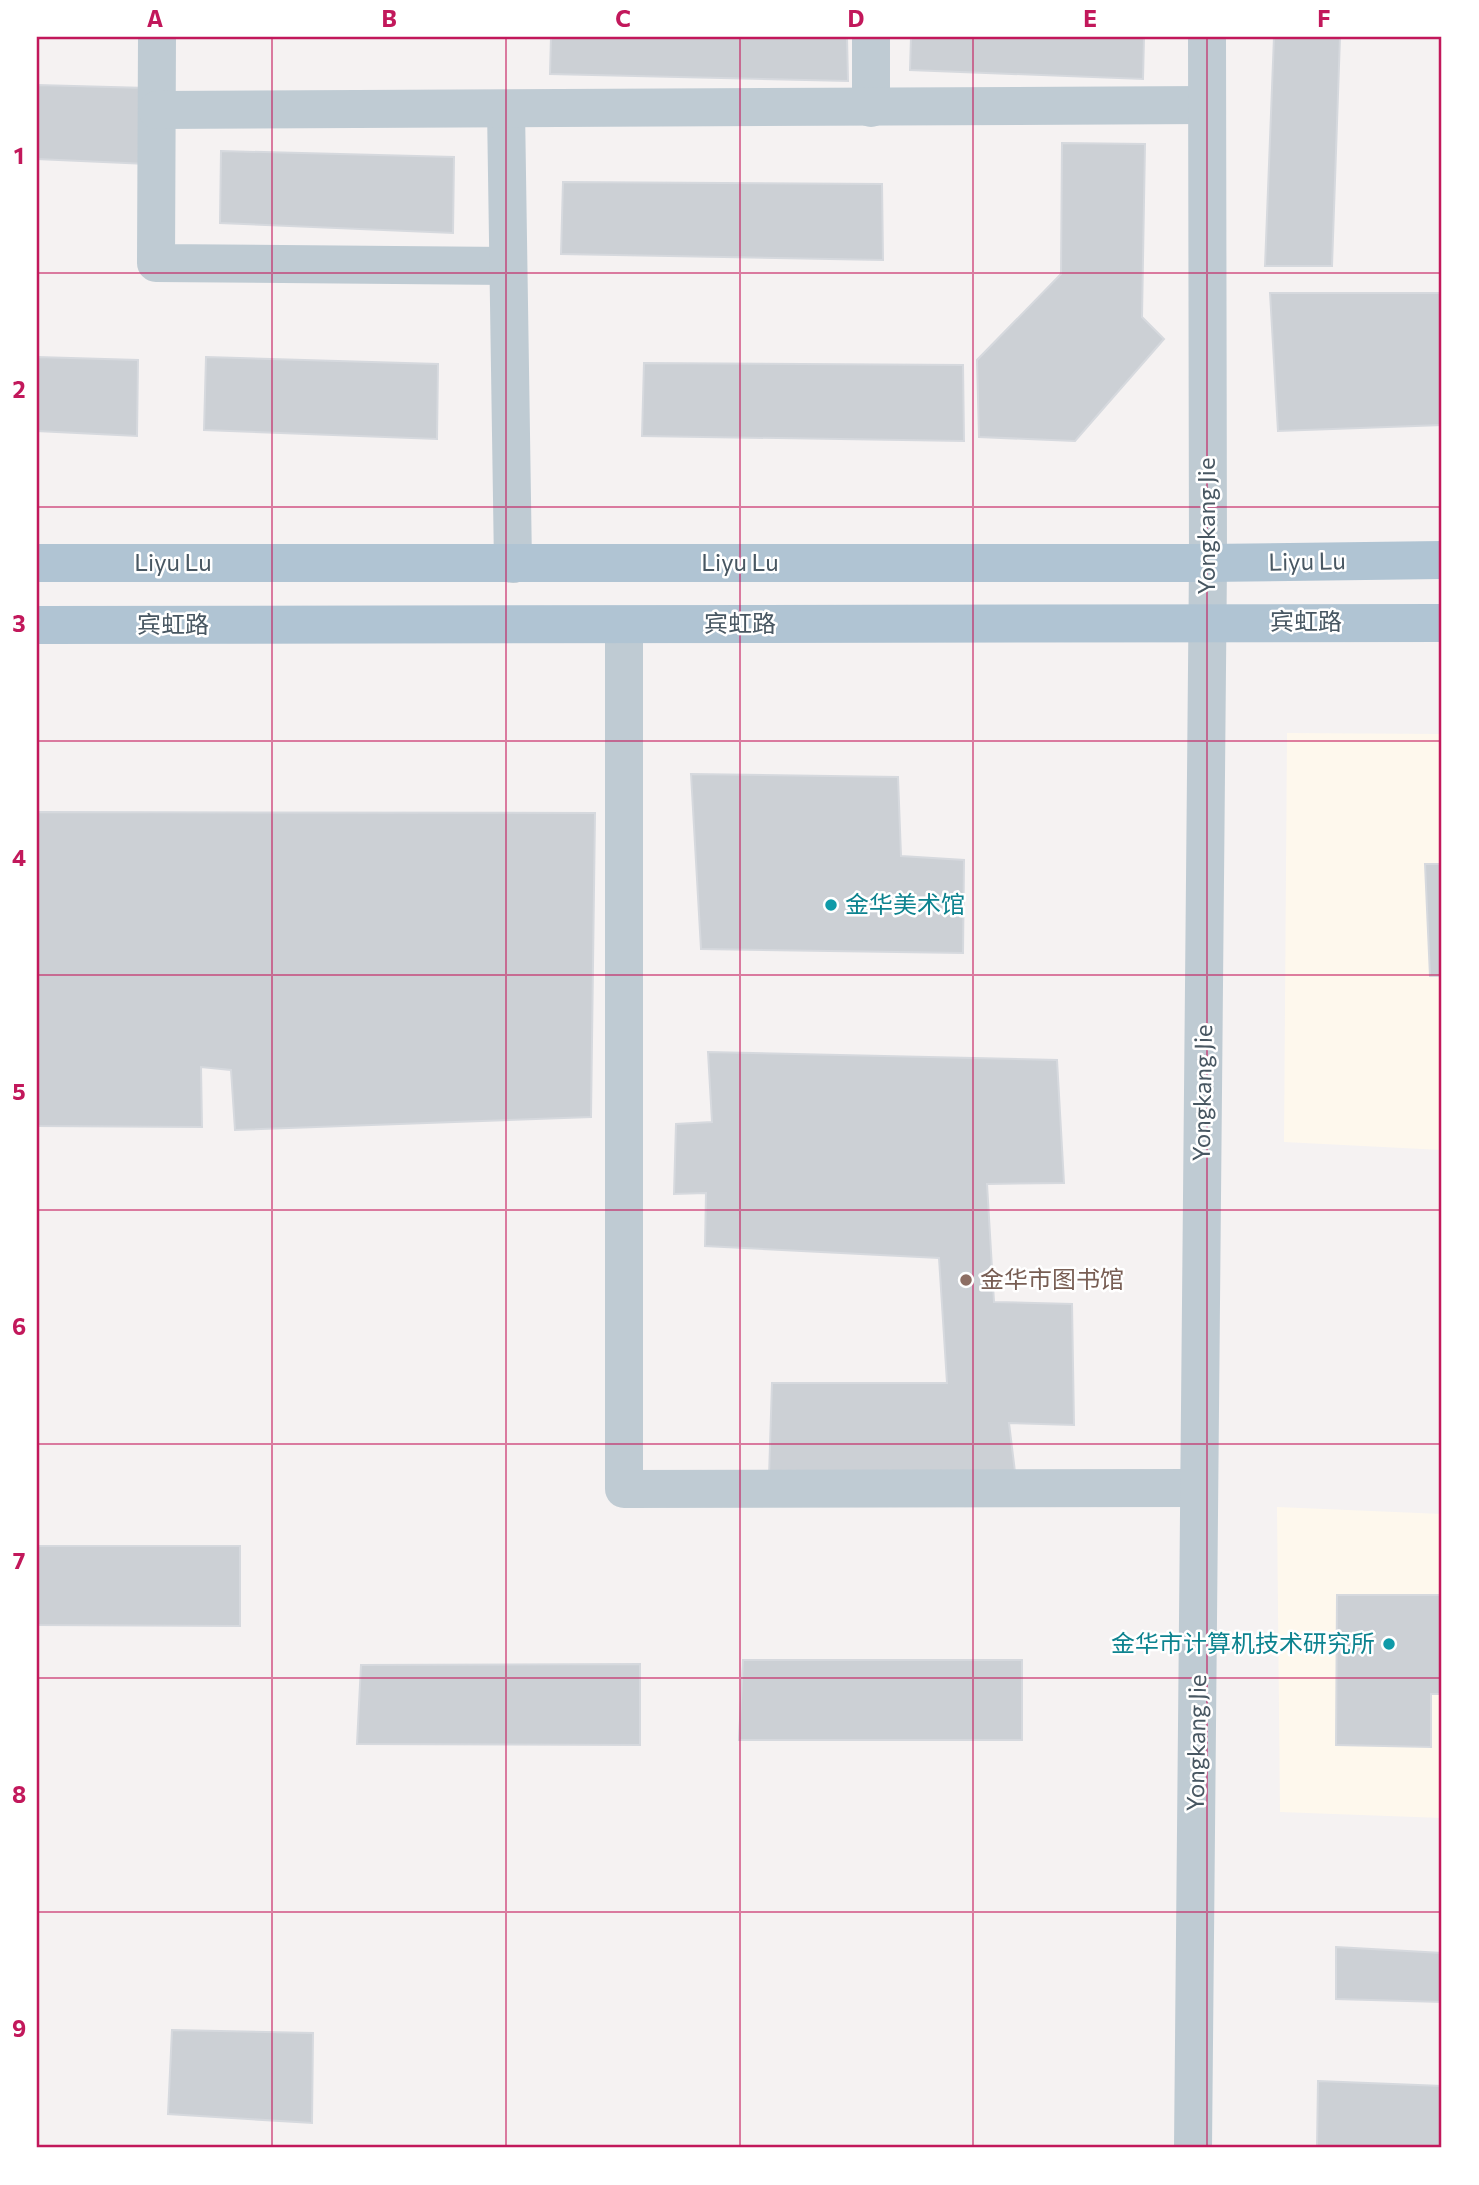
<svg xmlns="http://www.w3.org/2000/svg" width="1479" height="2185" viewBox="0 0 1479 2185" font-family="Commissioner,'Noto Sans SC',sans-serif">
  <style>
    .commercial { fill: #fef8ed }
    .building { fill: #ccd0d5; stroke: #d6d9de; stroke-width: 2 }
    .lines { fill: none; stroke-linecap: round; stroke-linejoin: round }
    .minor { stroke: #bfcbd3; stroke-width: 38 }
    .major { stroke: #b0c4d3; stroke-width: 38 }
    .grid { fill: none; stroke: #c2185b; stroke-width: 2; stroke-opacity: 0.55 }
    .culture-dot { fill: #0f9aa8; stroke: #fff; stroke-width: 2.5 }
    .education-dot { fill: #8d6e63; stroke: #fff; stroke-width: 2.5 }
    .labels { text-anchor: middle; stroke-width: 5; stroke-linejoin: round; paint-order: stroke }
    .street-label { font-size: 24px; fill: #485762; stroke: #fff }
    .culture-label { font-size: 24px; fill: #0d838f; stroke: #fff; text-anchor: start }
    .education-label { font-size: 24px; fill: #785e54; stroke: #fff; text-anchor: start }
    .neatline { fill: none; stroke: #c2185b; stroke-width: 2.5 }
    .grid-label { font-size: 23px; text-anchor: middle; font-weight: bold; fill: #c2185b }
  </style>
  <rect width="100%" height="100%" fill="#f5f2f2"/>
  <!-- commercial -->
  <g class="commercial">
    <polygon points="1287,733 1442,734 1442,1150 1284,1142"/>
    <polygon points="1277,1507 1442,1514 1442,1818 1280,1812"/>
  </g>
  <!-- building -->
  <g class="building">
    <polygon points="551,37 847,37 848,81 550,74"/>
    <polygon points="911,37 1144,37 1143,79 910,70"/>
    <polygon points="1274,37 1340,37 1332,266 1265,266"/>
    <polygon points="37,85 147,88 147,164 37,159"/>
    <polygon points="1062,143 1145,144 1142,317 1164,339 1075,441 979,437 977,360 1061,274"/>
    <polygon points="221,151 454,157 453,233 220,223"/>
    <polygon points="563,182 882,184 883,260 561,254"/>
    <polygon points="1270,293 1442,293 1442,425 1278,431"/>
    <polygon points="37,357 138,360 137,436 37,431"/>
    <polygon points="206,357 438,364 437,439 204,430"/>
    <polygon points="644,363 963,365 964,441 642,436"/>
    <polygon points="691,774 898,777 901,856 964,860 963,953 701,949"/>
    <polygon points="37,812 595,813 591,1117 235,1130 231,1070 201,1067 202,1127 37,1126"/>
    <polygon points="1425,864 1442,864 1442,976 1430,976"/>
    <polygon points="708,1052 1057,1060 1064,1183 987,1184 994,1302 1072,1304 1074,1425 1009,1423 1016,1480 769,1477 772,1383 947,1383 939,1258 705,1246 706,1193 674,1194 676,1124 712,1122"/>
    <polygon points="37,1546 240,1546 240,1626 37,1625"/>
    <polygon points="1337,1595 1442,1595 1442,1694 1431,1694 1431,1747 1336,1745"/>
    <polygon points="743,1660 1022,1660 1022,1740 739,1740"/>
    <polygon points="640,1664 640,1745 357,1744 361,1665"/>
    <polygon points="1336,1947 1442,1953 1442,2002 1336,1999"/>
    <polygon points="172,2030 313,2033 312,2123 168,2114"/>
    <polygon points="1318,2081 1442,2086 1442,2148 1317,2148"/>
  </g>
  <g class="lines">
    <!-- minor -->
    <g class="minor">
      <polyline points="157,37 156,263 508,266"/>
      <polyline points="871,108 871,37"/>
      <polyline points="506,109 513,564"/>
      <polyline points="157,110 1207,105"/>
      <polyline points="624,625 624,1489 1199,1488"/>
      <polyline points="1193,2148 1208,563 1207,37"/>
    </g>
    <!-- major -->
    <g class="major">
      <polyline points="37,563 1208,563 1442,560"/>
      <polyline points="37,625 1442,623"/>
    </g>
  </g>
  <!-- grid -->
  <path class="grid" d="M272,37V2148M506,37V2148M740,37V2148M973,37V2148M1207,37V2148M37,273H1442M37,507H1442M37,741H1442M37,975H1442M37,1210H1442M37,1444H1442M37,1678H1442M37,1912H1442"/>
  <!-- markers -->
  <g class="culture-dot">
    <circle cx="831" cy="905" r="7"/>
    <circle cx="1389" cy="1644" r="7"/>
  </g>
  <circle class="education-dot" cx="966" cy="1280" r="7"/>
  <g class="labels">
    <!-- street labels -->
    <g class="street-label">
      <text transform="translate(1207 526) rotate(-90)" y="8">Yongkang Jie</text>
      <text transform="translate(1307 562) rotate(-1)" y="8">Liyu Lu</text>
      <text x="173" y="571">Liyu Lu</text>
      <text x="740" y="571">Liyu Lu</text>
      <text x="1306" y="630">宾虹路</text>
      <text x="740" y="632">宾虹路</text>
      <text x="173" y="633">宾虹路</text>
      <text transform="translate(1203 1093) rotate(-89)" y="8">Yongkang Jie</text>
      <text transform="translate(1197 1743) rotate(-89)" y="8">Yongkang Jie</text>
    </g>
    <!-- culture labels -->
    <g class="culture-label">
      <text x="845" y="913">金华美术馆</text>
      <text x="1375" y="1652" text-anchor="end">金华市计算机技术研究所</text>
    </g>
    <!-- education labels -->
    <g class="education-label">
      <text x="980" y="1288">金华市图书馆</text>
    </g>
  </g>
  <!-- border -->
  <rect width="1479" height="2185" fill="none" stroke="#ffffff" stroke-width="77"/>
  <rect x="38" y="38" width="1402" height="2108" class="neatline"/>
  <g class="grid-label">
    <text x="155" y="27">A</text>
    <text x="389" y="27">B</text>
    <text x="623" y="27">C</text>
    <text x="856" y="27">D</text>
    <text x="1090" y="27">E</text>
    <text x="1324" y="27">F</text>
    <text x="19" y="164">1</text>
    <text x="19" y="398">2</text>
    <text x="19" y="632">3</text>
    <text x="19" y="866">4</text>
    <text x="19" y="1100">5</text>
    <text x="19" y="1335">6</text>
    <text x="19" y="1569">7</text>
    <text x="19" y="1803">8</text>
    <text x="19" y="2037">9</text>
  </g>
</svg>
